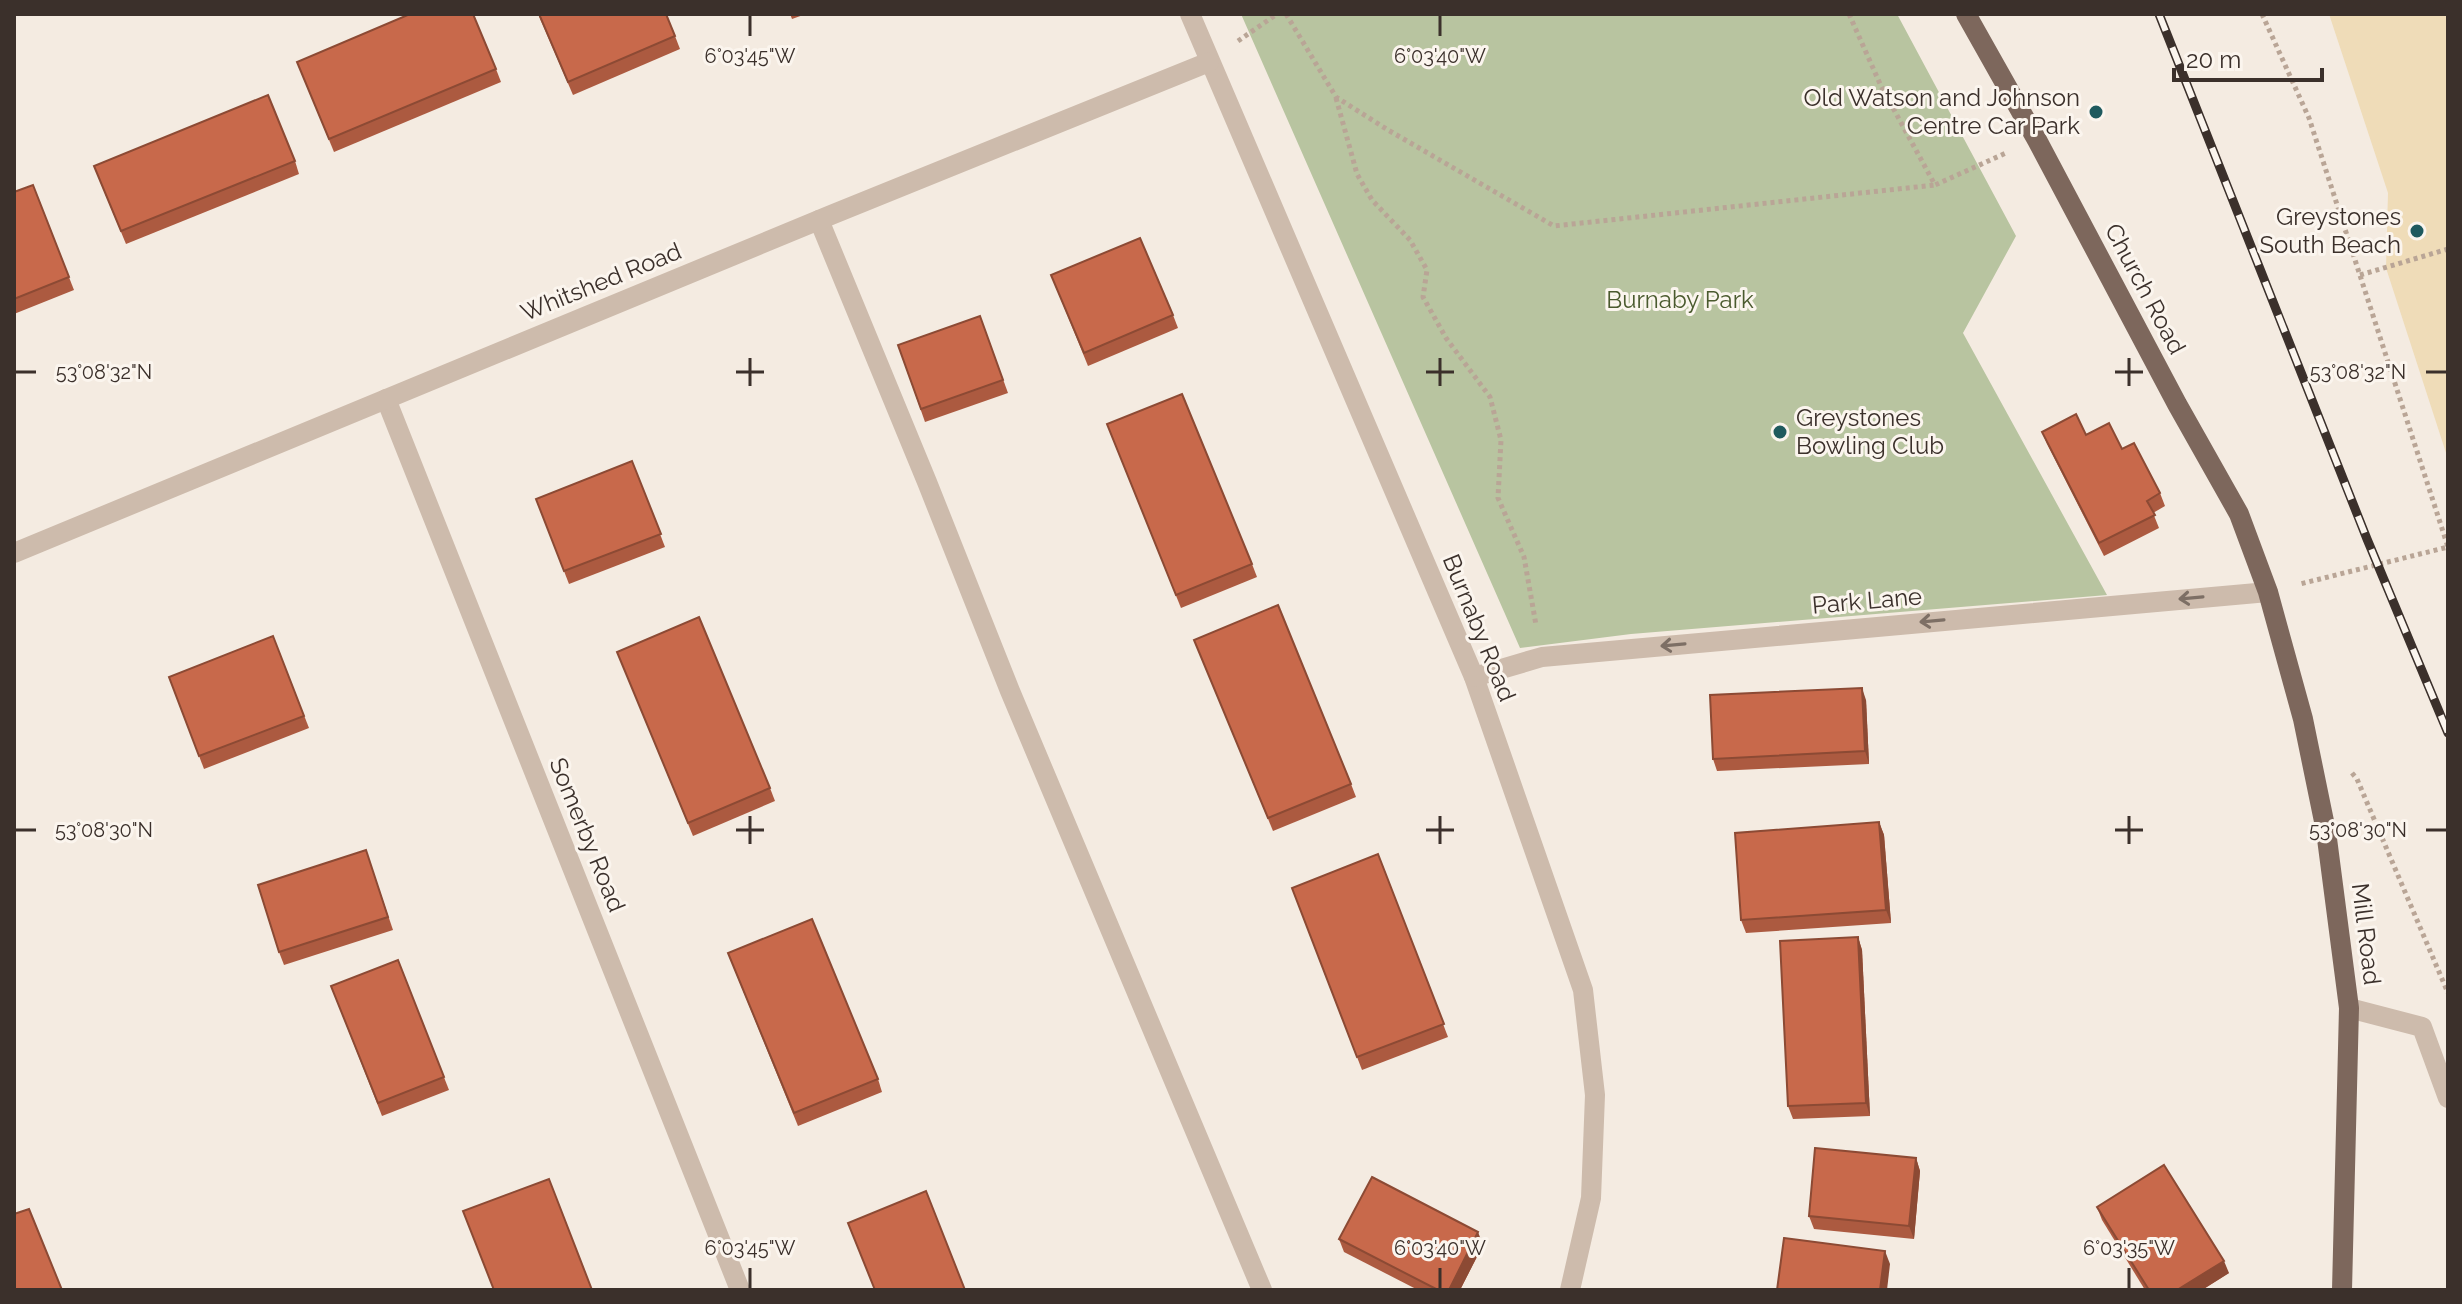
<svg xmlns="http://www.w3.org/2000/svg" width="2462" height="1304" viewBox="0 0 2462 1304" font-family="Raleway,sans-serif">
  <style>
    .green { fill: #b8c4a0 }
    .sand { fill: #efdcb8 }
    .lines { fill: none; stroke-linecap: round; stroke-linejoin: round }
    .path { stroke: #b9a596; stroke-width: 5; stroke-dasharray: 4 4; stroke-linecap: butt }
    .minor { stroke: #cdbbac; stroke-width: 20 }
    .major { stroke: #7d675c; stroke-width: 20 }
    .rail-casing { stroke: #3b302b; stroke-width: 9 }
    .rail { stroke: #fbf5ee; stroke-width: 6; stroke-dasharray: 18; stroke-linecap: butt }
    .wall { fill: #ac5a40 }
    .shaded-wall { fill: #8c4a34 }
    .building { fill: #c8694b; stroke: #8c4a34; stroke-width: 2 }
    .oneway { stroke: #7d6f65 }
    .ticks { fill: none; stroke: #3b302b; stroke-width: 3 }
    .poi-dot { fill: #1f5a5e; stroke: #fbf5ee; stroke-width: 3 }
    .labels { text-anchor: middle; stroke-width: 6; stroke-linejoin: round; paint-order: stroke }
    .poi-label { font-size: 24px; fill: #3b302b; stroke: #fbf5ee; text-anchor: end }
    .street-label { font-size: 24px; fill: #3b302b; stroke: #fbf5ee }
    .park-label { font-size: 24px; fill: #4a5a2e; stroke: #fbf5ee }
    .ticks-label { font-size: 20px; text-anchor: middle; fill: #3b302b; stroke: #fbf5ee; stroke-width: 6; stroke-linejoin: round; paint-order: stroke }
  </style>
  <rect width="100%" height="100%" fill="#f4ebe1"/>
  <!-- green -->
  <polygon class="green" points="1241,14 1897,14 2016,236 1963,333 2107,595 1631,634 1520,648"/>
  <!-- sand -->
  <polygon class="sand" points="2329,14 2448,14 2448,459 2386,268 2388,193"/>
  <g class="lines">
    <!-- path -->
    <g class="path">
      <polyline points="1286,14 1336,97 1388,130 1554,226 1935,185"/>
      <polyline points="1849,14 1881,86 1935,185 2006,153"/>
      <polyline points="2262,14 2309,118 2448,547 2300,584"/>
      <polyline points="1238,41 1277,14"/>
      <polyline points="1336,98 1357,174 1372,200 1410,240 1427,270 1423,297 1446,338 1490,397 1501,440 1498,498 1524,557 1536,625"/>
      <polyline points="2360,275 2448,249"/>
      <polyline points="2352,773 2357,779 2448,993"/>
    </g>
    <!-- minor -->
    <g class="minor">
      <polyline points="1190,14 1474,677 1583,990 1595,1095 1591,1198 1570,1290"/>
      <polyline points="819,220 927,482 1010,691 1262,1290"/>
      <polyline points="386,399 740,1290"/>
      <polyline points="14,553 831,215 1209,62"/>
      <polyline points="1474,677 1542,657 2268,592"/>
      <polyline points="2349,1008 2422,1027 2448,1098"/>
    </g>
    <!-- major -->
    <polyline class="major" points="1966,14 2037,140 2177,404 2239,514 2268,592 2303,719 2326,831 2349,1008 2342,1290"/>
    <!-- rail casing -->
    <g class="rail-casing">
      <polyline id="rail" points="2159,14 2367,539 2448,733"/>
    </g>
    <!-- rail -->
    <use href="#rail" class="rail"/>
  </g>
  <!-- wall -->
  <g class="wall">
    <polygon points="538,14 675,36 680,49 573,95"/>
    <polygon points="790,14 806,14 792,19"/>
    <polygon points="297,62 496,69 501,82 334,152"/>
    <polygon points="295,161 299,174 126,244 99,179"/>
    <polygon points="33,185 74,290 14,314 14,192"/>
    <polygon points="1051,275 1173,315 1178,328 1088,366"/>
    <polygon points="980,316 1008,393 925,422 898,345"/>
    <polygon points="2042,432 2086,435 2122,449 2160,493 2165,506 2153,513 2159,528 2104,556 2047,444"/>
    <polygon points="1112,437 1252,564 1257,577 1181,608"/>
    <polygon points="632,461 665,547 569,584 536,499"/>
    <polygon points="273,636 309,728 204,769 169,677"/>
    <polygon points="1194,640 1351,784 1356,797 1273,831"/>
    <polygon points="617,652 770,788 775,801 693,836"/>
    <polygon points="1866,700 1869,764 1717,771 1713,759"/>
    <polygon points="1879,822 1884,835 1891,923 1746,933 1741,920"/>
    <polygon points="366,850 393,930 284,965 279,952"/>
    <polygon points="1378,854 1448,1037 1362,1070 1292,888"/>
    <polygon points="1858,937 1862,950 1870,1116 1793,1119 1788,1106"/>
    <polygon points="398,960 449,1090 382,1116 331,986"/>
    <polygon points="733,966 878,1079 882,1092 798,1126"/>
    <polygon points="1916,1158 1920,1171 1914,1239 1814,1229 1809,1216"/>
    <polygon points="2097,1207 2229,1273 2202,1290 2145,1290 2102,1220"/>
    <polygon points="1339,1239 1483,1245 1460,1290 1418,1290 1344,1252"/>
  </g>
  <!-- shaded-wall -->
  <g class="shaded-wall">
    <polygon points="1862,688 1866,700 1869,764 1865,751"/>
    <polygon points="1879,822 1884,835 1891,923 1886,910"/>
    <polygon points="1858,937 1862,950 1870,1116 1866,1103"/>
    <polygon points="1916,1158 1920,1171 1914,1239 1909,1226"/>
    <polygon points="1478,1232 1483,1245 1460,1290 1449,1290"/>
    <polygon points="1885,1251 1890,1264 1887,1290 1880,1290"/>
    <polygon points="2224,1261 2229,1273 2202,1290 2177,1290"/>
  </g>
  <!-- building -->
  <g class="building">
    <polygon points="410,14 473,14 496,69 329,139 297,62"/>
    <polygon points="539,14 666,14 675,36 568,82"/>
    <polygon points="268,95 295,161 121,231 94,166"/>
    <polygon points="33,185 69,277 14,299 14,192"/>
    <polygon points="1140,238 1173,315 1084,353 1051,275"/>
    <polygon points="980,316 1003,380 921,409 898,345"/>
    <polygon points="1182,394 1252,564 1176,595 1107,424"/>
    <polygon points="2076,414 2086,435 2109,423 2122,449 2134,443 2160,493 2147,501 2155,515 2099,543 2042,432"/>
    <polygon points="632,461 661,534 564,571 536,499"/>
    <polygon points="1278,605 1351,784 1268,818 1194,640"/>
    <polygon points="699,617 770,788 688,823 617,652"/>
    <polygon points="273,636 304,716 199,756 169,677"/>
    <polygon points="1862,688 1865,751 1713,759 1710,695"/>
    <polygon points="1879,822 1886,910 1741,920 1735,833"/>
    <polygon points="366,850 388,917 279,952 258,885"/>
    <polygon points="1378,854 1444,1024 1357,1057 1292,888"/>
    <polygon points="812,919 878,1079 794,1113 728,953"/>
    <polygon points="1858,937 1866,1103 1788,1106 1780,941"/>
    <polygon points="398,960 444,1077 378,1103 331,986"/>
    <polygon points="1815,1148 1916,1158 1909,1226 1809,1216"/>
    <polygon points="2164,1165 2224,1261 2177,1290 2149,1290 2097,1207"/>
    <polygon points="1372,1177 1478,1232 1449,1290 1438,1290 1339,1239"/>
    <polygon points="549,1179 592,1290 494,1290 463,1211"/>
    <polygon points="926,1191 965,1290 875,1290 848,1223"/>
    <polygon points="29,1209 62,1290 14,1290 14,1214"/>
    <polygon points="1784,1238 1885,1251 1880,1290 1777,1290"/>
  </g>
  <!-- one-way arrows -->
  <defs><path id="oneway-shaft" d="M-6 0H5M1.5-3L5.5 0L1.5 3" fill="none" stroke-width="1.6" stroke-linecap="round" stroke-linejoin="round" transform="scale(2)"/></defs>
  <g class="oneway">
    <use href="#oneway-shaft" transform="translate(2191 598) rotate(175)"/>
    <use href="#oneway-shaft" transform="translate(1932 621) rotate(175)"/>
    <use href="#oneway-shaft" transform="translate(1673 645) rotate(175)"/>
  </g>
  <!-- ticks -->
  <path class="ticks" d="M750,16V36M1440,16V36M750,358V386M1440,358V386M2129,358V386M16,372H36M736,372H764M1426,372H1454M2115,372H2143M2426,372H2446M750,816V844M1440,816V844M2129,816V844M16,830H36M736,830H764M1426,830H1454M2115,830H2143M2426,830H2446M750,1268V1288M1440,1268V1288M2129,1268V1288"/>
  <!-- markers -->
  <g class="poi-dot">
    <circle cx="2096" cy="112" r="8"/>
    <circle cx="2417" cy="231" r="8"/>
    <circle cx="1780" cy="432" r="8"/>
  </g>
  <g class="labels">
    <!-- poi labels -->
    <g class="poi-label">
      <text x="2080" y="106">Old Watson and Johnson<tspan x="2080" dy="28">Centre Car Park</tspan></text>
      <text x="2401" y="225">Greystones<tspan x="2401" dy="28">South Beach</tspan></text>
      <text x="1796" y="426" text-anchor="start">Greystones<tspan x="1796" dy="28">Bowling Club</tspan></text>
    </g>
    <!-- street labels -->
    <g class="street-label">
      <text transform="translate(601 282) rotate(-22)" y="8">Whitshed Road</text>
      <text transform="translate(2145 289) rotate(62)" y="8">Church Road</text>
      <text transform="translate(1867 601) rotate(-5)" y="8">Park Lane</text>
      <text transform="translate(1479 628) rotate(68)" y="8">Burnaby Road</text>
      <text transform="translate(587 835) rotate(68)" y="8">Somerby Road</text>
      <text transform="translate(2366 934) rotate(83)" y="8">Mill Road</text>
    </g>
    <!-- park labels -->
    <g class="park-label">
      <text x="1680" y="308">Burnaby Park</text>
    </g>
  </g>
  <g class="ticks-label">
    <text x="750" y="63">6°03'45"W</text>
    <text x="1440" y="63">6°03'40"W</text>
    <text x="104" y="379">53°08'32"N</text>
    <text x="2358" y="379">53°08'32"N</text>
    <text x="104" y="837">53°08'30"N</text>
    <text x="2358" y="837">53°08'30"N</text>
    <text x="750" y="1255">6°03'45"W</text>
    <text x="1440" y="1255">6°03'40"W</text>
    <text x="2129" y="1255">6°03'35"W</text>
  </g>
  <!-- border -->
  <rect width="2462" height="1304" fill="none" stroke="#3b302b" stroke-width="32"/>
  <!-- scale -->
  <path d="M2174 68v12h148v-12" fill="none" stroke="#3b302b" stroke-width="4"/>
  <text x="2186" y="68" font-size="24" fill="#3b302b" stroke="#fbf5ee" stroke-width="6" paint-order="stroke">20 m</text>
</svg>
